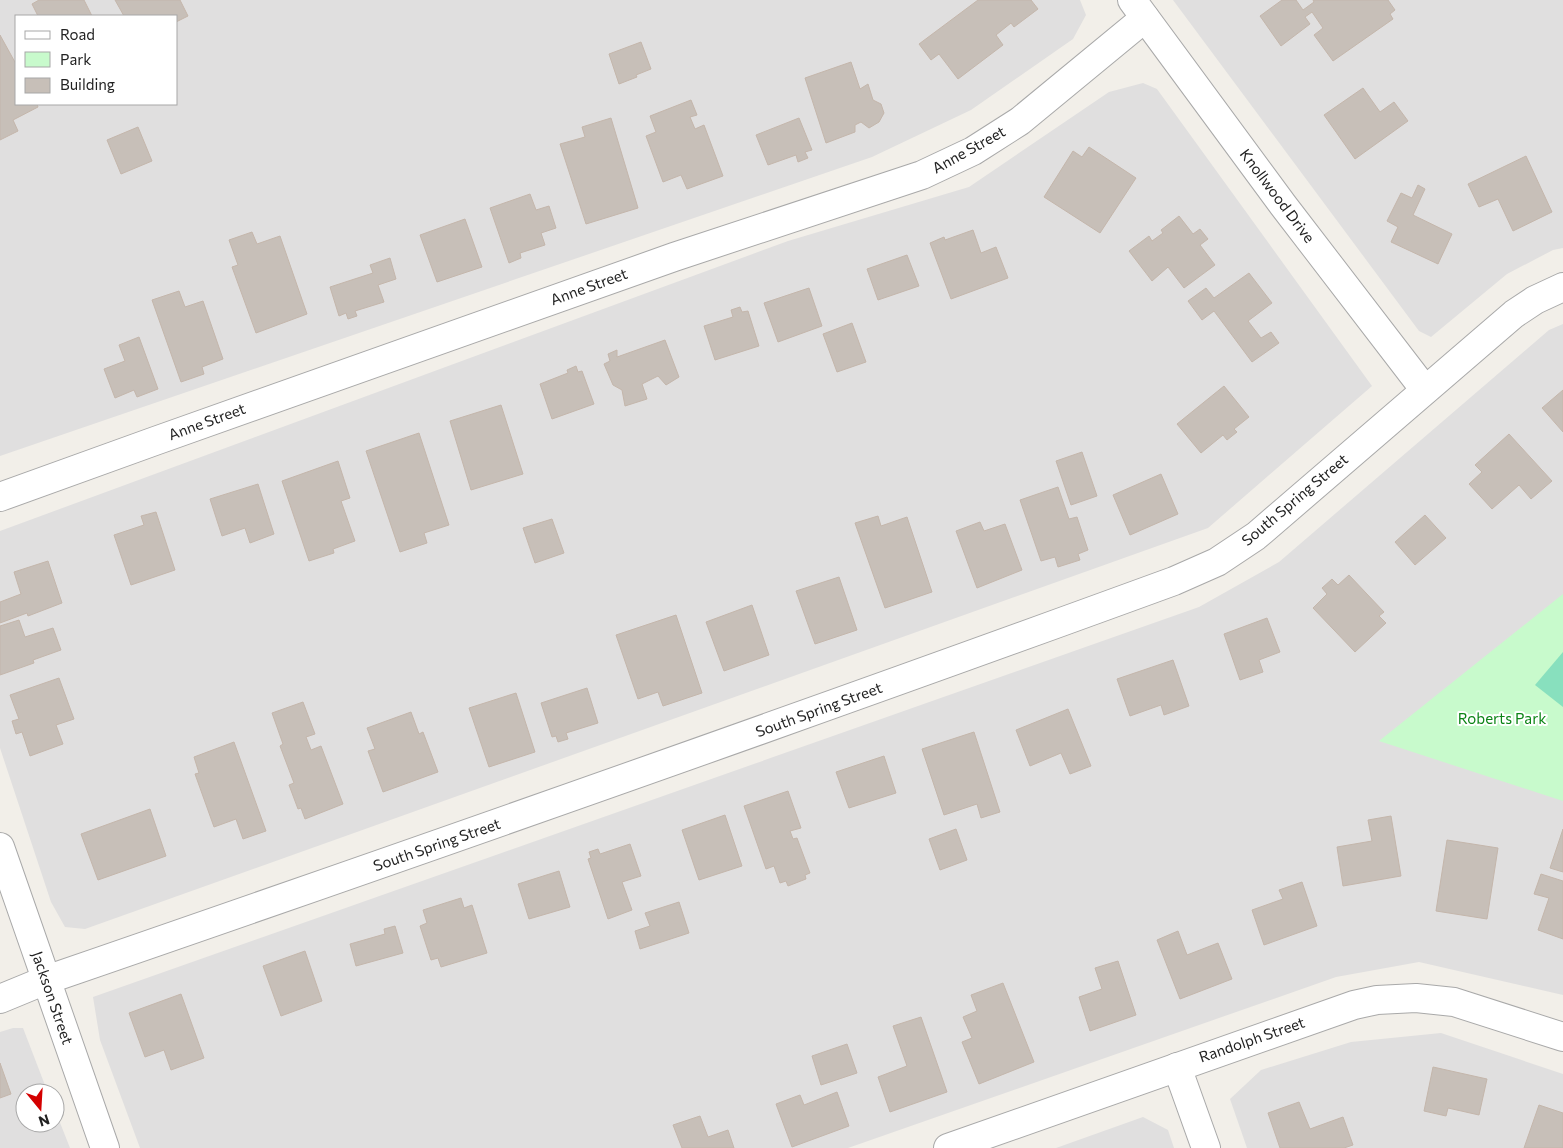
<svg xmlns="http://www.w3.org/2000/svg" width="1563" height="1148" viewBox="0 0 1563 1148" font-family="Commissioner,sans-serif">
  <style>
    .residential { fill: #e0dfdf; fill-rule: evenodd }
    .park { fill: #c8facc }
    .pitch { fill: #88e0be }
    .building { fill: #c7bfb8; stroke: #c4b6ab }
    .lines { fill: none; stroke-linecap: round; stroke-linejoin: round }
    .minor-casing { stroke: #a9a9a9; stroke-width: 30 }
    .minor { stroke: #fff; stroke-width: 28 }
    .labels { text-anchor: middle; stroke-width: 4; stroke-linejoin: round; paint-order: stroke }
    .street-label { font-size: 15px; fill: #222; stroke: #fff }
    .park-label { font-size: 15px; fill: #0c8416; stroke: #fff }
  </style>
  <rect width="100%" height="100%" fill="#f2efe9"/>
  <!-- residential -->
  <g class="residential">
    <path d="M0,0H1080L1086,15L1073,39L971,110L872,157L0,456ZM16,16H176V104H16Z"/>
    <polygon points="1173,0 1563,0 1563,248 1553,250 1507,274 1431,337 1419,331"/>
    <polygon points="1143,83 1157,89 1372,386 1208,528 85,929 65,927 51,902 0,748 0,531 788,241 969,187 1109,92"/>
    <polygon points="1563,324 1563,995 1419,962 1336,977 848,1148 140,1148 100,1040 93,997 1199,607 1279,562 1549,330"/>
    <polygon points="13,1028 23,1028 48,1093 25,1093 25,1123 55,1123 55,1110 70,1148 0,1148 0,1032"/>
    <polygon points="1441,1033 1563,1074 1563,1148 1247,1148 1230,1099 1261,1070 1351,1042"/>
    <polygon points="1143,1117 1168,1130 1174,1148 1056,1148"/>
  </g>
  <!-- park -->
  <polygon class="park" points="1563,594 1563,801 1379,741"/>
  <!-- pitch -->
  <polygon class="pitch" points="1563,652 1563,707 1535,685"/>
  <!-- building -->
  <g class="building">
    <polygon points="39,0 84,0 92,16 38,16 32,4"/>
    <polygon points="115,0 180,0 188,16 176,22 176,16 124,16"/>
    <polygon points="978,0 1031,0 1038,9 1014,27 1011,23 996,35 1003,45 958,79 939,54 931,60 919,44"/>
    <polygon points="1282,0 1296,0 1303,10 1314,2 1313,0 1388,0 1395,10 1390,14 1393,19 1333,61 1314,35 1323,28 1312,12 1305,17 1310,24 1281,46 1260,16"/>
    <polygon points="0,35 16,64 16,104 37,104 38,107 13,120 18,131 0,140"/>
    <polygon points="641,42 651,69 636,75 637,77 619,84 609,54"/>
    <polygon points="851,62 860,89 868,84 873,100 881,104 884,113 879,122 869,128 861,122 855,125 855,132 826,143 805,78"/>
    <polygon points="1363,88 1380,112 1394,102 1408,121 1355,159 1324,115"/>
    <polygon points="691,100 697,115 690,117 695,129 704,125 723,176 687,189 681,175 663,182 646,136 656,132 650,116"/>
    <polygon points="611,118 638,208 586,224 560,144 585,137 582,127"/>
    <polygon points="799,118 812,150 805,152 808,158 798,162 796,155 768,165 756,135"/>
    <polygon points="138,127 152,161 121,174 107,140"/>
    <polygon points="1089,147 1136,178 1100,233 1044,197 1073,151 1082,157"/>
    <polygon points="1526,156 1552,212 1513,231 1498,199 1479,207 1468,184"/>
    <polygon points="1418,185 1425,189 1413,215 1452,234 1438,264 1391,242 1398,227 1387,221 1401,193 1412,198"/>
    <polygon points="530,194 536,210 549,206 556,228 541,233 545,245 520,253 521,258 509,263 490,208"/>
    <polygon points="1179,216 1193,234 1200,229 1208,239 1200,245 1215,265 1184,288 1168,267 1152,281 1129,251 1149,236 1152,241 1163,233 1161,230"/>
    <polygon points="465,219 482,267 437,282 420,235"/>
    <polygon points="973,230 981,253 996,247 1008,278 951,299 930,243 944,237 945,240"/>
    <polygon points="252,232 257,244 280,236 307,314 256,333 232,267 238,265 229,240"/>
    <polygon points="907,255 919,286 878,300 867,269"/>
    <polygon points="390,258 396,279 378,285 384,302 355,311 357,316 348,319 346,313 339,316 330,287 373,273 370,265"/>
    <polygon points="1249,273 1272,303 1248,321 1261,338 1271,332 1279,343 1252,362 1214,311 1202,320 1188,301 1206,288 1214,298"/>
    <polygon points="809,288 822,326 778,342 764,303"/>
    <polygon points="179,291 185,307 203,301 223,359 202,367 204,374 181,382 152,300"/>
    <polygon points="740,307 742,312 748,311 759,346 715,360 704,326 733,317 731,310"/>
    <polygon points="852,323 866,362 837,372 823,334"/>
    <polygon points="139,337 158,389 137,397 134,390 115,398 104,369 125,361 119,345"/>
    <polygon points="665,340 679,377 666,385 658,376 642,384 647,399 625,406 622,390 613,385 604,364 610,361 608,354 617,350 617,357"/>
    <polygon points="576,366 578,372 582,371 594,404 552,419 540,384 568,373 567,370"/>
    <polygon points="1224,386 1249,417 1234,429 1237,432 1227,440 1223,435 1201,453 1177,424"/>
    <polygon points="1563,390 1563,432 1542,408"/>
    <polygon points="501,405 523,474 471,490 450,421"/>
    <polygon points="419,433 449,525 424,533 427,543 400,552 366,451"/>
    <polygon points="1509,434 1552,481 1531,499 1519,485 1492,509 1469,484 1482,472 1475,465"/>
    <polygon points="1082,452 1097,496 1071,505 1056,461"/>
    <polygon points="338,461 350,498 341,501 355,541 333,549 334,553 309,561 282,481"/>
    <polygon points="1161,474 1178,514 1130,535 1113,495"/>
    <polygon points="258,484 274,534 250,543 245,528 222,536 210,499"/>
    <polygon points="1058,487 1069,519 1077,517 1088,550 1078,554 1080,560 1058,567 1055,557 1041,561 1020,500"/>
    <polygon points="156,512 175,570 131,585 114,535 144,525 141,516"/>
    <polygon points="1425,515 1446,538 1415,565 1395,542"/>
    <polygon points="878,516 881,526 907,517 932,592 885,608 855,523"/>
    <polygon points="552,519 564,553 535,563 523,528"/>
    <polygon points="980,522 984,531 1005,524 1022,570 977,588 956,531"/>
    <polygon points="48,561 62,603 28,616 27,613 0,623 0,602 21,594 14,572"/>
    <polygon points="1349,575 1384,612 1379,616 1386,623 1355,652 1313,608 1327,594 1322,588 1332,579 1338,585"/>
    <polygon points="839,577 857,630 815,644 796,591"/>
    <polygon points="752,605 769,655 724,671 706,622"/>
    <polygon points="676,615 702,693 663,706 658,692 638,699 616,635"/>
    <polygon points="1267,618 1280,652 1259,660 1263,672 1240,680 1224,634"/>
    <polygon points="19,620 25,637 53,628 61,650 33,660 34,663 0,675 0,626"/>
    <polygon points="1173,660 1189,706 1164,715 1161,705 1130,716 1117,679"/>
    <polygon points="59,678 74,719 56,725 63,744 30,756 22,732 16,734 12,721 19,719 10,695"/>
    <polygon points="587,688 598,723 566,733 568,739 558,742 556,736 552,737 541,703"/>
    <polygon points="516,693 535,752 489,767 469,708"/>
    <polygon points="303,702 315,734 306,737 311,750 321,746 343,804 305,819 301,808 298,809 289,785 294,783 280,746 283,744 272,713"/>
    <polygon points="1068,709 1091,766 1070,774 1061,753 1030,766 1016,730"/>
    <polygon points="411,712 419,734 423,732 438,772 383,792 368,751 375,749 367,728"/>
    <polygon points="974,732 1000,812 981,818 977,804 944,815 922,749"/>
    <polygon points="234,742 266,831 243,839 236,819 214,827 195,774 199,773 194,757"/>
    <polygon points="884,756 896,793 849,808 836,772"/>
    <polygon points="788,791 801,828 790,831 793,839 797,838 810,873 805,875 806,879 788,886 786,881 780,883 774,866 766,869 744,806"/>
    <polygon points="150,809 166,856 98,880 81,834"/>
    <polygon points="725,815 742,866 699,880 682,830"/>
    <polygon points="1391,816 1401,876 1343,886 1337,847 1372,841 1368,820"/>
    <polygon points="956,829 967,860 940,870 929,839"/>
    <polygon points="1563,829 1563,872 1550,868"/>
    <polygon points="1447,840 1498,848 1487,919 1436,911"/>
    <polygon points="630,844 641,876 622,882 632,910 608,919 588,859 591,858 589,852 598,849 600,854"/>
    <polygon points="559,871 570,907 529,919 518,884"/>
    <polygon points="1541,874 1563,881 1563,939 1538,930 1549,898 1534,894"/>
    <polygon points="1302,882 1317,926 1264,945 1252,910 1283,899 1279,890"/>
    <polygon points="461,898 464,908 472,905 487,953 441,967 438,958 431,960 420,926 427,923 423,910"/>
    <polygon points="679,902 689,933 640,949 635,931 650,926 645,913"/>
    <polygon points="395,926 403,953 356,966 350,944 385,934 384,929"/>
    <polygon points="1178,931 1187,955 1218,943 1232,979 1180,999 1157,940"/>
    <polygon points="305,951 322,1001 281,1016 263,966"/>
    <polygon points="1118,961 1136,1015 1090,1031 1079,997 1102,989 1095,968"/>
    <polygon points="1003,983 1034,1062 979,1084 962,1042 972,1038 963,1017 977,1011 971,995"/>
    <polygon points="181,994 204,1058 171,1070 164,1050 145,1057 129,1013"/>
    <polygon points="921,1017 947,1092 890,1112 878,1077 907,1066 893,1026"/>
    <polygon points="847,1044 857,1073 821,1085 812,1056"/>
    <polygon points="0,1063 11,1094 0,1098"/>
    <polygon points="1433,1067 1487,1079 1479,1115 1448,1108 1446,1116 1424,1111"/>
    <polygon points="837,1092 849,1126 792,1147 776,1104 800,1095 804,1105"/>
    <polygon points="1299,1102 1310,1129 1343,1117 1353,1145 1344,1148 1280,1148 1268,1113"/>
    <polygon points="1539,1105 1563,1113 1563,1148 1524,1148"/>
    <polygon points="700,1116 708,1137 728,1130 734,1148 682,1148 673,1125"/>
  </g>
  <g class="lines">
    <!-- minor casing -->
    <g class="minor-casing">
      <g id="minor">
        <polyline points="1132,0 1283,205 1425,390"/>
        <polyline points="0,497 155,441 674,257 922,175 973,151 1020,121 1145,18"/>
        <polyline points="0,847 105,1148"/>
        <path d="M0,999L46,980C423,850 799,718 1174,581L1217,562L1256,536L1514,314L1535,300L1563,287"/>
        <polyline points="1177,1067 1206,1148"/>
        <polyline points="948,1148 1354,1005 1377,1000 1416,998 1454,1002 1563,1037"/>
      </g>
    </g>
    <!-- minor -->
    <use href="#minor" class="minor"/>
  </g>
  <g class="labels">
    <!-- street labels -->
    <g class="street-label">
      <text transform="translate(969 150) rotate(-29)" y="5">Anne Street</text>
      <text transform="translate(1277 196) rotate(53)" y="5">Knollwood Drive</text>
      <text transform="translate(589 287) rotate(-20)" y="5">Anne Street</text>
      <text transform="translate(207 422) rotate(-20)" y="5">Anne Street</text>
      <text transform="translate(1295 500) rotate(-40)" y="5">South Spring Street</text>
      <text transform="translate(819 710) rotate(-20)" y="5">South Spring Street</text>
      <text transform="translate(437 845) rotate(-19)" y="5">South Spring Street</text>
      <text transform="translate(52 998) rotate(71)" y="5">Jackson Street</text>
      <text transform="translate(1252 1040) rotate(-19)" y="5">Randolph Street</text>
    </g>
    <!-- park labels -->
    <g class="park-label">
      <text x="1502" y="724">Roberts Park</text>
    </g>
  </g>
  <!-- legend -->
  <rect x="15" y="15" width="162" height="90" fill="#ffffff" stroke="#a7a7a7"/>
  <rect x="25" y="31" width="25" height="8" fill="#ffffff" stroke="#a7a7a7"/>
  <text x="60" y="40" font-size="15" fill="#222222">Road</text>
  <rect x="25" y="52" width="25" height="15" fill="#c8facc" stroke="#a7a7a7"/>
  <text x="60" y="65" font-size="15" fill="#222222">Park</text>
  <rect x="25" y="78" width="25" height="15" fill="#c7bfb8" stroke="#a7a7a7"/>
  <text x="60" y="90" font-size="15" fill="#222222">Building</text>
  <!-- north arrow -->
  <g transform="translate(40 1108) rotate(162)"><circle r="24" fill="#ffffff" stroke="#a7a7a7"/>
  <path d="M0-4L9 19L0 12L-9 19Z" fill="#d40000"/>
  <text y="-8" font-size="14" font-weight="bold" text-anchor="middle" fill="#222222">N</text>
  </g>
</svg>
